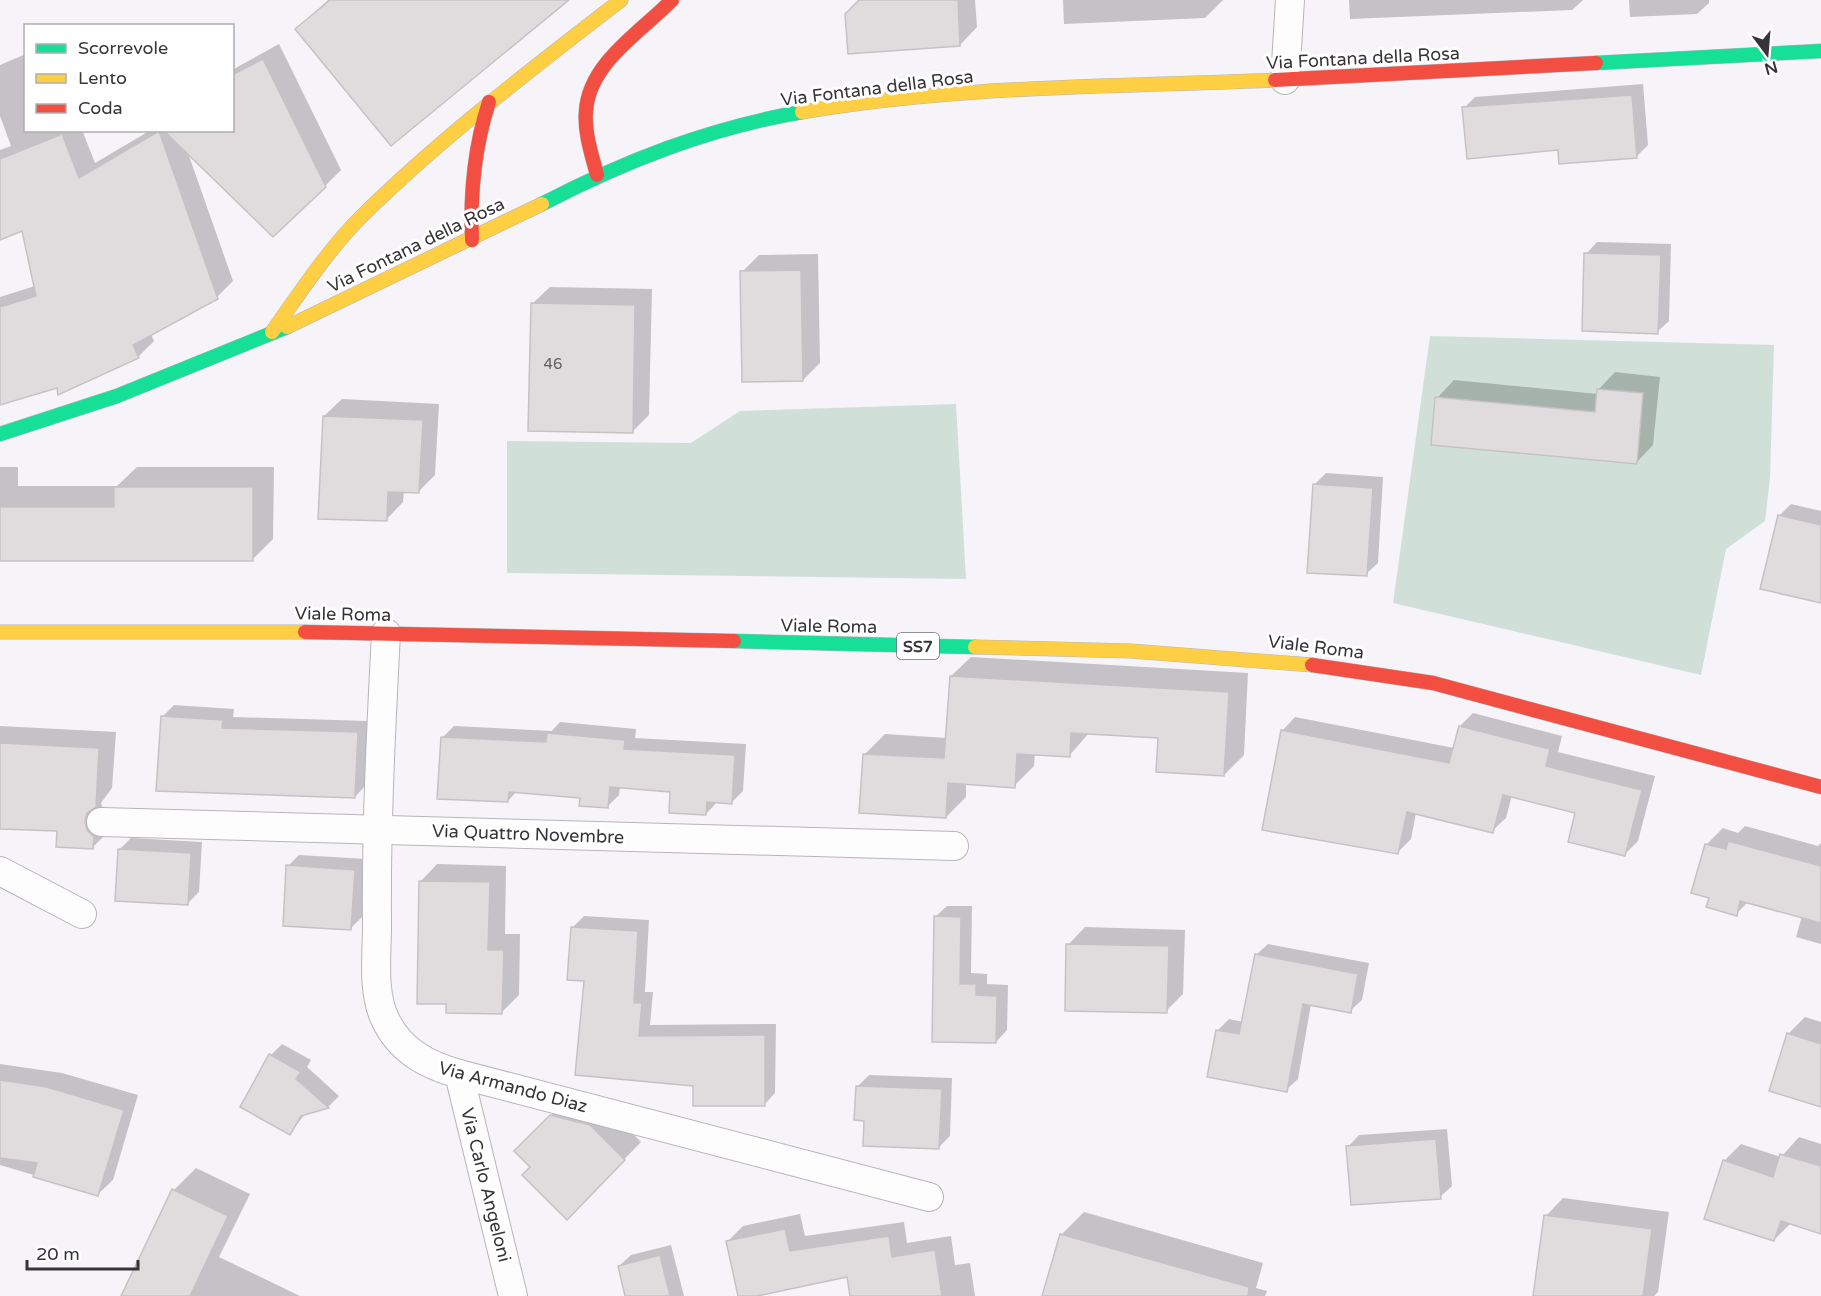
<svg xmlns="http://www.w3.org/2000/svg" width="1821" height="1296" viewBox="0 0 1821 1296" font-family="'Varela Round',sans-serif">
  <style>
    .green { fill: #d0e0d8 }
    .shadow { fill: #0003 }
    .building { fill: #e0dcde; stroke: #c6c2c4; stroke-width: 1.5 }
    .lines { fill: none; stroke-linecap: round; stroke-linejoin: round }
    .street-casing { stroke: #b7b5ba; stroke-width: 30 }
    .fast-casing { stroke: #b7b5ba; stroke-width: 15 }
    .slow-casing { stroke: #b7b5ba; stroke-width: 15 }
    .jam-casing { stroke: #b7b5ba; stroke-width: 15 }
    .street { stroke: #fefdfe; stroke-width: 28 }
    .fast { stroke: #16e098; stroke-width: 14 }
    .slow { stroke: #ffcf43; stroke-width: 14 }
    .jam { stroke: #f24e42; stroke-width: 14 }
    .labels { text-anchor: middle; stroke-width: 6; stroke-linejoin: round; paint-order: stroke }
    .number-label { font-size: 15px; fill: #615f62 }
    .shield { fill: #fff; stroke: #727174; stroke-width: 1.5 }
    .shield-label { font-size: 16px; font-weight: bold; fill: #363438 }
    .street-label { font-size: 18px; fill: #363438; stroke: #fff }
  </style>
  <rect width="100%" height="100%" fill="#f6f3f9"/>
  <!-- green -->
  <g class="green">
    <polygon points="1430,336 1774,345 1770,478 1765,521 1726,549 1701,675 1393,603"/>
    <polygon points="956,404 966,579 507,573 507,441 691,443 740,411"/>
  </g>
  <!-- shadow -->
  <g class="shadow">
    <polygon points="328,0 567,0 297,29"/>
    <polygon points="861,0 975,0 977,27 960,45"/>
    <polygon points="1063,0 1223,0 1205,18 1064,24"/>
    <polygon points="1349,0 1583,0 1572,10 1350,19"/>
    <polygon points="1629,0 1709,0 1709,3 1697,14 1630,17"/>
    <polygon points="279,44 341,170 325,186 188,153 233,281 217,297 151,334 154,341 138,357 0,403 0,297 35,286 23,229 0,238 0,150 11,146 0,116 0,65 26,54 26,130 82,130 95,163 151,130 232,130 232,70"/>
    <polygon points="1643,84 1648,145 1636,157 1559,148 1464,108 1475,97"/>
    <polygon points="1597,242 1671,244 1669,321 1657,332 1586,254"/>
    <polygon points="818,254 820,363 803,380 742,272 759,255"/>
    <polygon points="550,287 652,289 649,415 632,432 532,304"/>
    <polygon points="1615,372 1660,377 1653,445 1636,463 1437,398 1454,380 1598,394 1598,390"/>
    <polygon points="342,399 439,404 435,475 418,492 404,491 403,502 386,520 324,416"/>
    <polygon points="0,467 18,467 18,486 117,486 137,467 274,467 273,539 252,560 0,559"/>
    <polygon points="1326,473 1383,477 1378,563 1366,574 1315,484"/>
    <polygon points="1791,504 1821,511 1821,601 1780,515"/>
    <polygon points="971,657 1248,673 1244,755 1224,775 1160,737 1089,733 1069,756 1035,754 1034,766 1014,786 966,783 966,797 946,817 865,754 885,734 947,738 951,676"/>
    <polygon points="174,705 234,709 233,717 368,721 366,785 355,797 163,716"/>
    <polygon points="1473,713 1562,736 1558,752 1655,776 1638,841 1624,855 1577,812 1512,795 1506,818 1492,831 1416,813 1411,839 1398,852 1282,731 1295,717 1454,748 1460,726"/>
    <polygon points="560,722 636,729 635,738 746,744 743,791 732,802 718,801 706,814 671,790 620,786 619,795 607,807 582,797 517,791 508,801 442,738 454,726 552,731"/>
    <polygon points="0,726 116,732 112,788 101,803 110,830 93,847 59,829 0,827"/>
    <polygon points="1745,826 1818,846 1821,843 1821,944 1796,937 1802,916 1748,902 1736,914 1711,897 1693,892 1707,844 1723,828 1738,833"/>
    <polygon points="131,838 202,842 199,892 187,904 119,850"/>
    <polygon points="299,855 366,859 362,917 351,928 288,866"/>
    <polygon points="437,864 506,866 505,934 520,934 519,995 502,1012 420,882"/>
    <polygon points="947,906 972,906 971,973 987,974 987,984 1008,985 1007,1030 996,1042 933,1041 935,917"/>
    <polygon points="584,916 649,920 645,992 653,992 650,1025 776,1024 775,1093 764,1105 695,1084 577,1074 586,980 572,928"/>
    <polygon points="1085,927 1185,930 1183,994 1166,1011 1068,945"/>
    <polygon points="1268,944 1369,963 1362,1000 1350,1011 1311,1004 1298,1079 1286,1090 1217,1031 1229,1019 1243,1022 1256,955"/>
    <polygon points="1805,1017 1821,1022 1821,1106 1788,1034"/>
    <polygon points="282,1044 311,1060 307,1067 339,1096 328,1107 306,1113 290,1133 271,1055"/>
    <polygon points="0,1064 62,1073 138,1095 113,1180 98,1194 0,1165"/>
    <polygon points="869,1075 952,1078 950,1136 939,1147 865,1119 858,1086"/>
    <polygon points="568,1098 608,1109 641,1142 567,1218 532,1167 516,1151"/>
    <polygon points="1447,1129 1452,1186 1440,1197 1348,1147 1359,1135"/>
    <polygon points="1799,1137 1821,1144 1821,1232 1791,1223 1774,1240 1724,1161 1741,1144 1781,1157"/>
    <polygon points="196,1168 250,1194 219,1257 300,1296 122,1296 174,1190"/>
    <polygon points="1563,1198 1669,1212 1658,1292 1654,1296 1542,1296 1546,1216"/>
    <polygon points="1084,1212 1263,1263 1256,1288 1267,1291 1265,1296 1043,1296 1061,1235"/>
    <polygon points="800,1214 805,1236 904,1222 907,1243 951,1236 955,1265 970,1263 975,1296 852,1296 849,1275 740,1296 728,1241 743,1226"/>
    <polygon points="671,1245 684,1296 626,1296 619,1266 631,1255"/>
  </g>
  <!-- building -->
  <g class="building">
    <polygon points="330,0 569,0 391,146 295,29"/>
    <polygon points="859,0 958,0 960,46 848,54 845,14"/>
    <polygon points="263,59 326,187 273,237 163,130 232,130 232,75"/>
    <polygon points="1632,95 1637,158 1559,164 1558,150 1467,159 1462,107"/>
    <polygon points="159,131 218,299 133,345 139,358 58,395 57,388 0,405 0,307 36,296 22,231 0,240 0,159 62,134 79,178"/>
    <polygon points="1584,253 1661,255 1658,334 1582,331"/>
    <polygon points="801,270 803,381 742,382 740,271"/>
    <polygon points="531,303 635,305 633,433 528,431"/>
    <polygon points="1597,389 1643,393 1637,464 1431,445 1435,397 1595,412"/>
    <polygon points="323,416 423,420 419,493 388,492 387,521 318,519"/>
    <polygon points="1313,484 1373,488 1367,576 1307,573"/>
    <polygon points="114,487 253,487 253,561 0,561 0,507 114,507"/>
    <polygon points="1778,515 1821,525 1821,603 1760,589"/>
    <polygon points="950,676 1229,692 1224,776 1156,772 1158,738 1071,733 1070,757 1017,754 1015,788 948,783 946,818 859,813 863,754 944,758"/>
    <polygon points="161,716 223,720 222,728 358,732 355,798 156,791"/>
    <polygon points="1459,726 1550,749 1546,766 1642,790 1625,856 1568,842 1575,813 1503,795 1493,833 1407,812 1398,854 1262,830 1281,730 1449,763"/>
    <polygon points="547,733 625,740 624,749 735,755 732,804 707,802 706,815 669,813 670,792 610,787 608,808 579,806 580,798 509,792 508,802 437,799 441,737 546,742"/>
    <polygon points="0,743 99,748 96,807 87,813 85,821 87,830 94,837 93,849 56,847 57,831 0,829"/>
    <polygon points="1728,841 1821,866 1821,923 1740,901 1737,916 1706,907 1709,898 1691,893 1705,844 1726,849"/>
    <polygon points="118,849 191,853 188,905 115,901"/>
    <polygon points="286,865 355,870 351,930 283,926"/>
    <polygon points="419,881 490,882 488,950 504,950 502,1014 446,1013 446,1004 417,1004"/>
    <polygon points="934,916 961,917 960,984 976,984 976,995 997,996 996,1043 932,1042"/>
    <polygon points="571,927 638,931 634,1003 642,1003 639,1036 765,1035 765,1106 693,1106 693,1086 575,1075 584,981 567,980"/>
    <polygon points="1066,944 1169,946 1167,1013 1065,1011"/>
    <polygon points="1255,954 1358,974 1351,1013 1303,1004 1287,1092 1207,1077 1216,1030 1239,1034"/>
    <polygon points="1787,1033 1821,1044 1821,1107 1769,1091"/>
    <polygon points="269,1054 301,1072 296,1079 329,1108 301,1116 290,1135 240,1107"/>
    <polygon points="0,1080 47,1087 124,1110 98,1196 33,1177 37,1163 0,1158"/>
    <polygon points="856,1086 942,1089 939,1149 863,1146 864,1121 854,1120"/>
    <polygon points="550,1115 590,1125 625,1160 567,1220 522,1175 530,1167 514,1151"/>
    <polygon points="1436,1139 1441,1199 1351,1205 1346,1146"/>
    <polygon points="1780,1154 1821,1166 1821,1234 1781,1221 1774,1241 1704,1219 1723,1160 1773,1177"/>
    <polygon points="172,1189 228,1216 190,1296 121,1296"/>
    <polygon points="1544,1215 1652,1229 1643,1296 1533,1296"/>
    <polygon points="785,1229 790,1251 889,1236 892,1257 935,1250 942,1296 850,1296 847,1277 757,1296 738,1296 726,1241"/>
    <polygon points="1060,1234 1249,1287 1248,1296 1042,1296"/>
    <polygon points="660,1255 670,1296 625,1296 618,1266"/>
  </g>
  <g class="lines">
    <!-- street casing -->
    <g class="street-casing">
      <g id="street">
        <polyline points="1285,80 1290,0"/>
        <path d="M386,633C381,730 376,827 377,925C377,954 372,992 385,1019C400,1051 427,1065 459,1074L929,1197"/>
        <polyline points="101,822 954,846"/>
        <polyline points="0,871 82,914"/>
        <polyline points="459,1074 513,1296"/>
      </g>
    </g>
    <!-- fast casing -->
    <g class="fast-casing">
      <g id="fast">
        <polyline points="1596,63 1821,51"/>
        <path d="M542,204C625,161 709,128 802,112"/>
        <polyline points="0,434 117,396 287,327"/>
        <polyline points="734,641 975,647"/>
      </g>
    </g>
    <!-- slow casing -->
    <g class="slow-casing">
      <g id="slow">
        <path d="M802,112C958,85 1118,87 1275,80"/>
        <polyline points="287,327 542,204"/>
        <path d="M272,332C300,293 327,251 361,217C442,137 532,69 621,0"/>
        <polyline points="0,632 305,632"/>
        <polyline points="975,647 1131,651 1312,665"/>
      </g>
    </g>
    <!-- jam casing -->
    <g class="jam-casing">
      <g id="jam">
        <polyline points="1275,80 1596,63"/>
        <path d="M597,175C592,155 584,133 586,111C589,63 641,32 672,0"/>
        <path d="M472,240C470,192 474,148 489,102"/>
        <polyline points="305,632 734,641"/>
        <polyline points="1312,665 1433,683 1821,787"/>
      </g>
    </g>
    <!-- street -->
    <use href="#street" class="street"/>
    <!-- fast -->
    <use href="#fast" class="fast"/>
    <!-- slow -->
    <use href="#slow" class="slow"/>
    <!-- jam -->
    <use href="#jam" class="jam"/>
  </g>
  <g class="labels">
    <!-- number labels -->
    <g class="number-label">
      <text x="553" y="369">46</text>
    </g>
    <!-- shield labels -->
    <rect class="shield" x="897" y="633" width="42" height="26" rx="4.5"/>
    <g class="shield-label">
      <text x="918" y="652">SS7</text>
    </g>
    <!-- street labels -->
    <g class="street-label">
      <text transform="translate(1363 58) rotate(-3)" y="6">Via Fontana della Rosa</text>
      <text transform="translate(877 88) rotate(-7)" y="6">Via Fontana della Rosa</text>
      <text transform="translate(416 245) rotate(-26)" y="6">Via Fontana della Rosa</text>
      <text transform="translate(343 614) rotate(1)" y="6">Viale Roma</text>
      <text transform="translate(829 626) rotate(1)" y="6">Viale Roma</text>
      <text transform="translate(1316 647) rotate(7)" y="6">Viale Roma</text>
      <text transform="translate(528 834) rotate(2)" y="6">Via Quattro Novembre</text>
      <text transform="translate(513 1087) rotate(15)" y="6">Via Armando Diaz</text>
      <text transform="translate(486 1185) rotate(76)" y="6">Via Carlo Angeloni</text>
    </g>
  </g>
  <!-- legend -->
  <rect x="24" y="24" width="210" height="108" fill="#ffffff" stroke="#afaeaf" stroke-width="1.5"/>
  <rect x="36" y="44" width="30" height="9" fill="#16e098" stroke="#afaeaf" stroke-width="1.5"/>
  <text x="78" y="54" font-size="18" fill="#363438">Scorrevole</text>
  <rect x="36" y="74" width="30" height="9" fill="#ffcf43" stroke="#afaeaf" stroke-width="1.5"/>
  <text x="78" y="84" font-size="18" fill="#363438">Lento</text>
  <rect x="36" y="104" width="30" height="9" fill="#f24e42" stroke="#afaeaf" stroke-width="1.5"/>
  <text x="78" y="114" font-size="18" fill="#363438">Coda</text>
  <!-- north arrow -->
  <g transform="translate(1767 54) rotate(164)" stroke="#ffffff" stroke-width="4.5" paint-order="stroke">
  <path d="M0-4.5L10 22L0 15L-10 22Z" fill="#363438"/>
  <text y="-9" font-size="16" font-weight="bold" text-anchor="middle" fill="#363438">N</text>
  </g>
  <!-- scale -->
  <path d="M27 1260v9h111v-9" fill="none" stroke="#363438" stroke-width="3"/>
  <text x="36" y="1260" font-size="18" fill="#363438" stroke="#ffffff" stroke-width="4.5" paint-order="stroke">20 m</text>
</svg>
